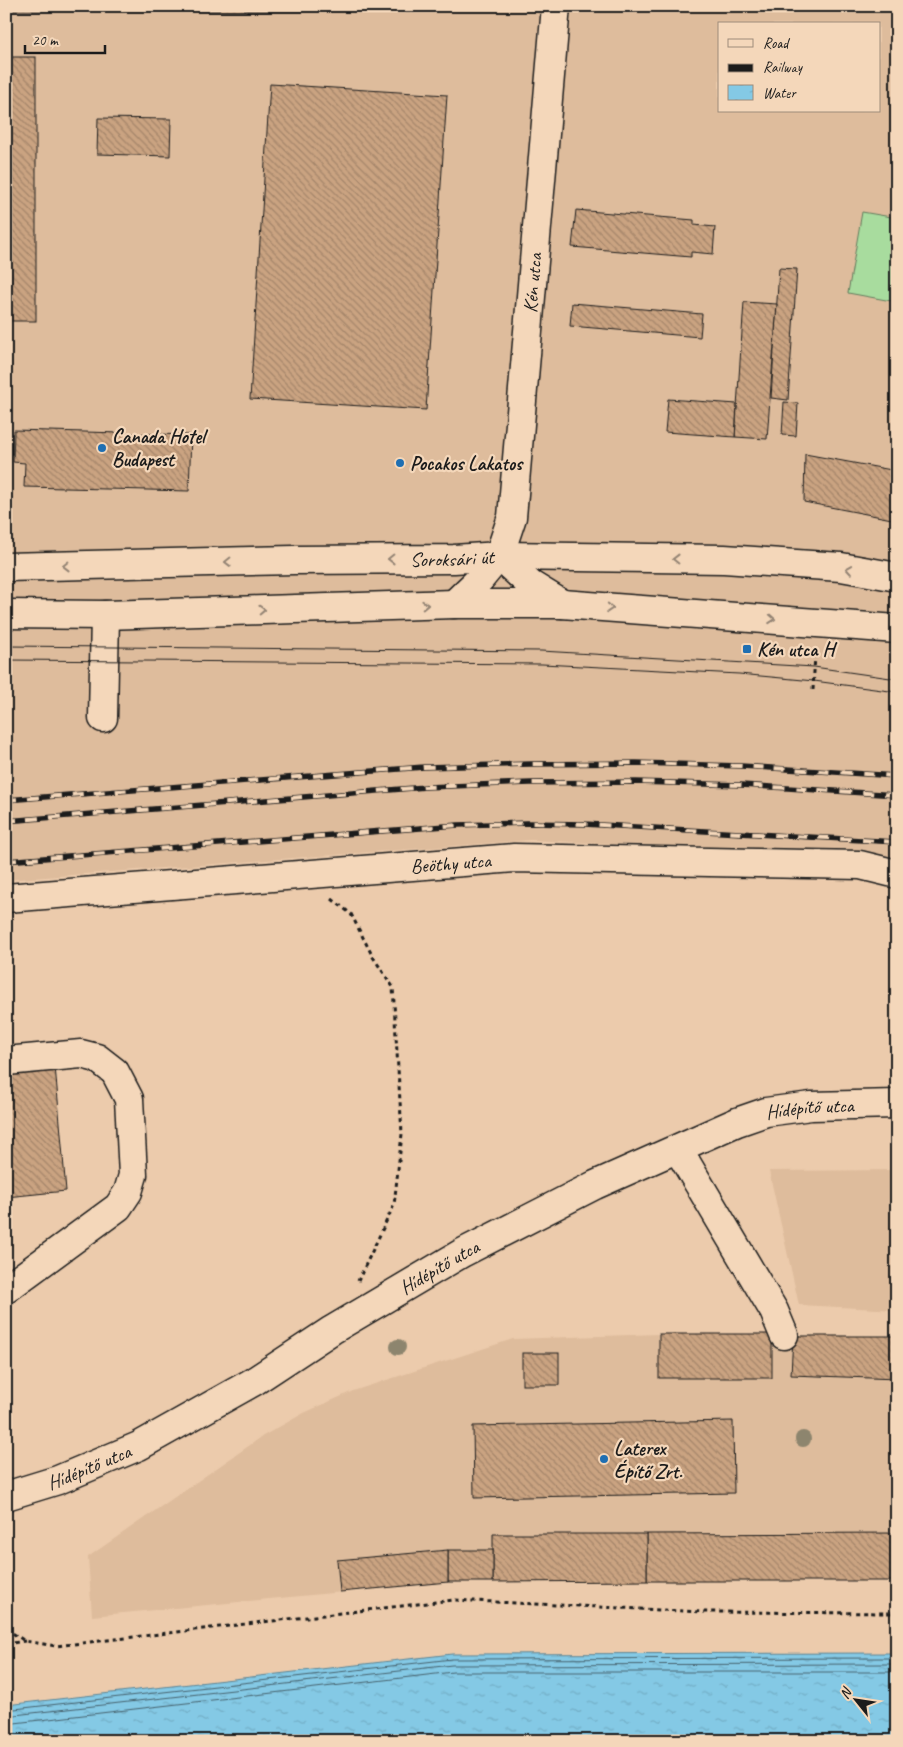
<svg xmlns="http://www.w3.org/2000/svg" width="903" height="1747" viewBox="0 0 903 1747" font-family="Caveat,sans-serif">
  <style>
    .built { fill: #debc9c; fill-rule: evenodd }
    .garden { fill: #a8dc9e; stroke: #627c5d }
    .water { fill: url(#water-ripples); stroke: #5a8495 }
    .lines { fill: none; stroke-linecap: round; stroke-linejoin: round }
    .shore { stroke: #46616c; stroke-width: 1 }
    .building { fill: url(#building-back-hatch); stroke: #1c1c1c }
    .minor-casing { stroke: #1c1c1c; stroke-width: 31 }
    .major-casing { stroke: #1c1c1c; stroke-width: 31 }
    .path { stroke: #1c1c1c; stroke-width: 3; stroke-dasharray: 4 4; stroke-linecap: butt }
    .minor { stroke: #f4d7ba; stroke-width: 28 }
    .major { stroke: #f4d7ba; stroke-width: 28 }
    .tram { stroke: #1c1c1c; stroke-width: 1 }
    .rail-casing { stroke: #1c1c1c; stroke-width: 5.5 }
    .rail { stroke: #f4d7ba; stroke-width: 4; stroke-dasharray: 11; stroke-linecap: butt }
    .tree { fill: #8d856e }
    .oneway { stroke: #938373 }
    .poi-dot { fill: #1f6fb2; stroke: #f4d7ba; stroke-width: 2 }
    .labels { text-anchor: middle; stroke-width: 4.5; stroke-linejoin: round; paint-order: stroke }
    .street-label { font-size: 20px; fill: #1c1c1c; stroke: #f4d7ba }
    .poi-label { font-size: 20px; font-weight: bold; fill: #1c1c1c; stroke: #f4d7ba; text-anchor: start }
  </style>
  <defs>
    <pattern id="water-ripples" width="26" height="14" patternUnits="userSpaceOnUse" patternTransform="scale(1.25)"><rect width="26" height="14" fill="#84c9e5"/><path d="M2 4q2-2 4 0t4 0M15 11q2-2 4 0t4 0" fill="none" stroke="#71acc4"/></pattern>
    <pattern id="building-back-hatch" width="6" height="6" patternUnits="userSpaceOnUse" patternTransform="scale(1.25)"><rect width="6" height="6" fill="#caa381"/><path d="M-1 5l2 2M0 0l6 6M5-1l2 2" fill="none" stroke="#a38469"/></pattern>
  </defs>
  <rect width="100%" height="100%" fill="#eccbac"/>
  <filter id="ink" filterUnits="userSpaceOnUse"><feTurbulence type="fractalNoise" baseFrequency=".02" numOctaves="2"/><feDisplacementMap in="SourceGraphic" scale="10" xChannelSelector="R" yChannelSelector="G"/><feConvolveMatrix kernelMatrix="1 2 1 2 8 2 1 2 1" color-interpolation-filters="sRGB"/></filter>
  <g filter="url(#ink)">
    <!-- built -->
    <g class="built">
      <path d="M6,6H897V860L855,856L531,840L6,880ZM719,24H879V111H719Z"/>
      <polygon points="897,1170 897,1310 799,1305 769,1171"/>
      <polygon points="659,1334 897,1336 897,1581 448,1582 92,1616 88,1557 263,1436 304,1413 353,1391 513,1339"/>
    </g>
    <!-- garden -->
    <polygon class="garden" points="862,212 897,218 897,302 848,293"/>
    <!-- water -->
    <polygon class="water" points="897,1653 897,1741 6,1741 6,1705 452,1654"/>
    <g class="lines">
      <!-- shore -->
      <g class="shore">
        <polyline points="6,1710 452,1659 897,1658"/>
        <polyline points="6,1716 452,1665 897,1664"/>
        <polyline points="6,1724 453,1672 897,1672"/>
      </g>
    </g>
    <!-- building -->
    <g class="building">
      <polygon points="6,6 433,6 433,11 6,10"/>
      <rect x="6" y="57" width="30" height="264"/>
      <polygon points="270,84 447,95 426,410 250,399"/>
      <polygon points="98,118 171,119 170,156 97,154"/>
      <polygon points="576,210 694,220 694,225 715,227 713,254 691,252 691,257 572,247"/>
      <polygon points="779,268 797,269 788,400 771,398"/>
      <polygon points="744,302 777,304 767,439 735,437"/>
      <polygon points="572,303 702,314 700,337 570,326"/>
      <polygon points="668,399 737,404 735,437 665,432"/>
      <polygon points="784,402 798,403 796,436 782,435"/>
      <polygon points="14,430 191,435 189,491 24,487 25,463 13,462"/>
      <polygon points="805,454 897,471 897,520 804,502"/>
      <polygon points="55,1066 66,1191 6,1197 6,1071"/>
      <rect x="659" y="1334" width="113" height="44"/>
      <polygon points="793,1336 897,1336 897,1379 791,1375"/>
      <rect x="522" y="1353" width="37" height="32"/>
      <polygon points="733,1421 734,1493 474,1498 473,1426"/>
      <polygon points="897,1533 897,1581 647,1581 647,1534"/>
      <polygon points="493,1534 647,1534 647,1581 493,1582"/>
      <rect x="448" y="1550" width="45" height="32"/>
      <polygon points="448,1550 448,1582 340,1592 337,1560"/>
    </g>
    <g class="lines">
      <!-- minor casing -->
      <g class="minor-casing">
        <g id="minor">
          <polyline points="499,556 531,585 562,604"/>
          <path id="s1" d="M454,604L480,579L499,556L512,517L556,6"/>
          <polyline points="103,718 105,615"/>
          <path id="s2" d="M6,898L514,858L860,865L897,874"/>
          <polyline points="6,1061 81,1054 97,1058 115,1072 129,1099 133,1175 128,1192 118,1207 6,1289"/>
          <polyline points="678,1149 774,1311 784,1335"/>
          <path id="s3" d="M6,1496L58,1480L139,1446L253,1382L332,1330L462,1253L595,1185L737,1122L766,1112L811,1106L897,1104"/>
        </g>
      </g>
      <!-- major casing -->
      <g class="major-casing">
        <g id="major">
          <path id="s4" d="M6,567L294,560L454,559L499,556L724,559L841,567L897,577"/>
          <polyline points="6,614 105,615 454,604 562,604 897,629"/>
        </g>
      </g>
      <!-- path -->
      <g class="path">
        <polyline points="813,690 815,654"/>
        <polyline points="332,899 351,914 373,957 393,987 402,1134 394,1205 358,1281"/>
        <polyline points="6,1629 25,1641 56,1646 453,1600 703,1612 897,1613"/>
        <polyline points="6,1644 25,1641"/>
      </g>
      <!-- minor -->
      <use href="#minor" class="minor"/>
      <!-- major -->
      <use href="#major" class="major"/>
      <!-- tram -->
      <g class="tram">
        <polyline points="6,646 541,651 814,667 897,679"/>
        <polyline points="6,660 542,664 739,674 814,681 897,692"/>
      </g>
      <!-- rail casing -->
      <g class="rail-casing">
        <g id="rail">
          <polyline points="6,800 424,767 531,764 636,763 741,766 897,776"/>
          <polyline points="6,821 426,787 531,783 636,782 741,785 897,795"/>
          <polyline points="6,861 458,825 527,823 584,824 897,842"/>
        </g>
      </g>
      <!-- rail -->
      <use href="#rail" class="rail"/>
    </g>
    <!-- trees -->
    <g class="tree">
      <circle cx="398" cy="1347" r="8"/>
      <circle cx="803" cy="1439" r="8"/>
    </g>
    <!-- one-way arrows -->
    <defs><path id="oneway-chevron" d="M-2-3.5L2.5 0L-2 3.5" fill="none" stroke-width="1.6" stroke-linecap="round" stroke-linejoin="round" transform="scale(1.25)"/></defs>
    <g class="oneway">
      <use href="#oneway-chevron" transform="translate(391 559) rotate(179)"/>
      <use href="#oneway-chevron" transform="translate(676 559) rotate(-179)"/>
      <use href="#oneway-chevron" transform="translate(228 562) rotate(179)"/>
      <use href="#oneway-chevron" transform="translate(66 566) rotate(179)"/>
      <use href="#oneway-chevron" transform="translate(849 569) rotate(-171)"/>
      <use href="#oneway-chevron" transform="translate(425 605) rotate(-2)"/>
      <use href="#oneway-chevron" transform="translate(610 608) rotate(4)"/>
      <use href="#oneway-chevron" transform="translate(262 610) rotate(-2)"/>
      <use href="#oneway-chevron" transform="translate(772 619) rotate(4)"/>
    </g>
  </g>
  <!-- markers -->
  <g class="poi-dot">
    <circle cx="102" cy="448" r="5"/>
    <circle cx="400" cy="463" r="5"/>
    <rect x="742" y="644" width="10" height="10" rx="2.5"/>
    <circle cx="604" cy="1459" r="5"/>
  </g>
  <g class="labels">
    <!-- street labels -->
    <g class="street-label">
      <text dy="7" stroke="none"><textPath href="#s1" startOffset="342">Kén utca</textPath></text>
      <text dy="7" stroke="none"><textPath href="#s4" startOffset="446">Soroksári út</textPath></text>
      <text dy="7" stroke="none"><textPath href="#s2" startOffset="446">Beöthy utca</textPath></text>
      <text dy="7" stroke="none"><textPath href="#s3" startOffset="898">Hídépítő utca</textPath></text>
      <text dy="7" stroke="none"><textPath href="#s3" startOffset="492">Hídépítő utca</textPath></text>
      <text dy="7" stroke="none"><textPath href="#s3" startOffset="88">Hídépítő utca</textPath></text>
    </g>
    <!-- poi labels -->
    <g class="poi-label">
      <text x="112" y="443">Canada Hotel<tspan x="112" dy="23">Budapest</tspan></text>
      <text x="410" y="470">Pocakos Lakatos</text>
      <text x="757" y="656">Kén utca H</text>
      <text x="614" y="1455">Laterex<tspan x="614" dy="23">Építő Zrt.</tspan></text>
    </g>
  </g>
  <!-- margin -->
  <rect width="903" height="1747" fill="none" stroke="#f4d7ba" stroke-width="25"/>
  <rect x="12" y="12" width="878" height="1722" fill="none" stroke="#1c1c1c" stroke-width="2" filter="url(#ink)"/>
  <!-- legend -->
  <rect x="718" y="22" width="162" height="90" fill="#f4d7ba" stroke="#9e8c7b"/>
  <rect x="728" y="39" width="25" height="8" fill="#f4d7ba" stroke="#9e8c7b"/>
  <text x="763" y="48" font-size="15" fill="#1c1c1c">Road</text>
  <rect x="728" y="64" width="25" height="8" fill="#1c1c1c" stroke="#9e8c7b"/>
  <text x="763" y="72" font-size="15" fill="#1c1c1c">Railway</text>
  <rect x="728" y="85" width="25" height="15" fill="url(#water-ripples)" stroke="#9e8c7b"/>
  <text x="763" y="98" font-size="15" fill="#1c1c1c">Water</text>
  <!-- north arrow -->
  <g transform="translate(856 1700) rotate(300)" stroke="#f4d7ba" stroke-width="4" paint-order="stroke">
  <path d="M0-4L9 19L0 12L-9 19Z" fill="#1c1c1c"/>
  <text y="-8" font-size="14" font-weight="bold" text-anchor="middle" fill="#1c1c1c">N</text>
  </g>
  <!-- scale -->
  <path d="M25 45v8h80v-8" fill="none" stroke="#1c1c1c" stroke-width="2.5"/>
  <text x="32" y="45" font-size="15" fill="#1c1c1c" stroke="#f4d7ba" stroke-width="4" paint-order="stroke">20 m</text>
</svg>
